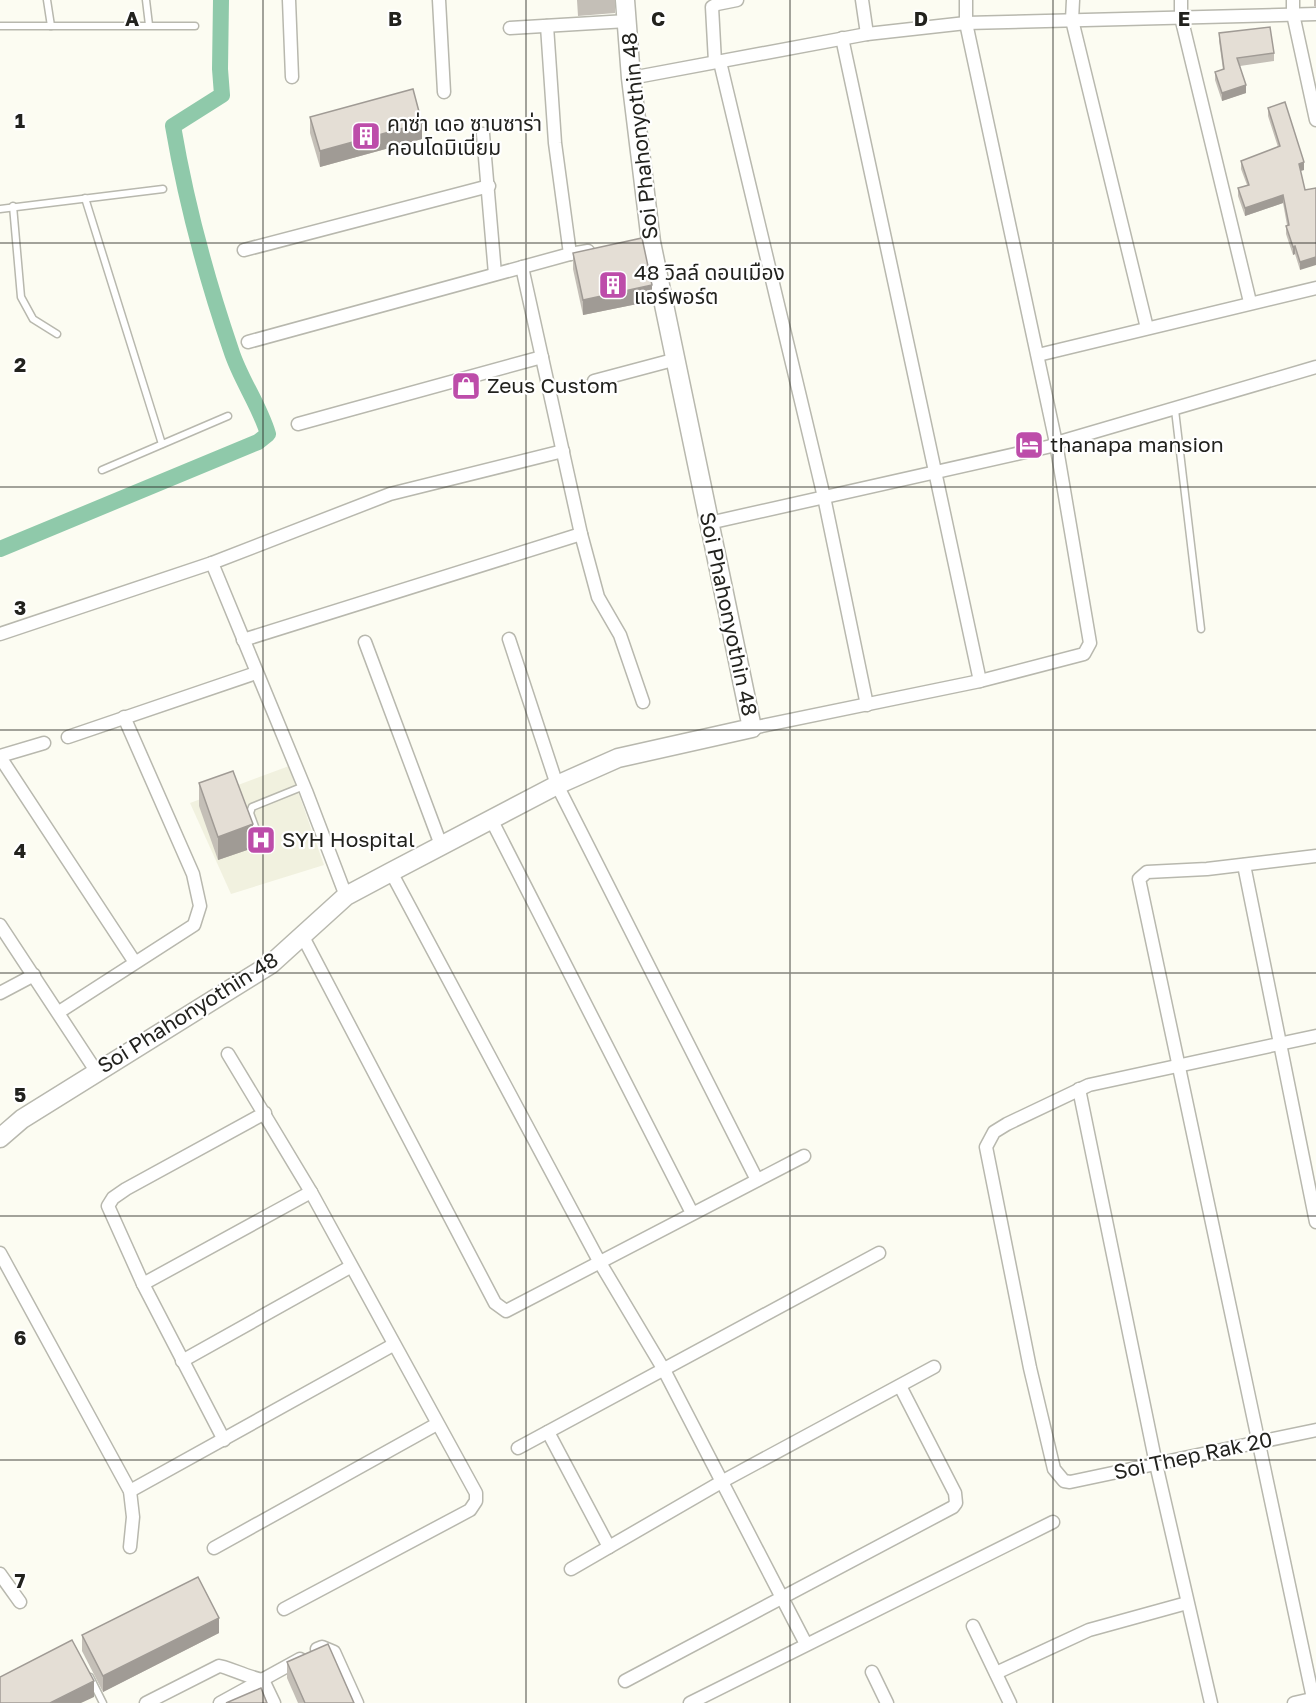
<svg xmlns="http://www.w3.org/2000/svg" width="1316" height="1703" viewBox="0 0 1316 1703" font-family="'Golos Text','Noto Sans Thai',sans-serif">
  <style>
    .built { fill: #f1f1df }
    .lines { fill: none; stroke-linecap: round; stroke-linejoin: round }
    .canal { stroke: #8fc9aa; stroke-width: 16 }
    .lane-casing { stroke: #b8b8ae; stroke-width: 9 }
    .street-casing { stroke: #b8b8ae; stroke-width: 15 }
    .secondary-casing { stroke: #b8b8ae; stroke-width: 21 }
    .lane { stroke: #fff; stroke-width: 6 }
    .street { stroke: #fff; stroke-width: 12 }
    .secondary { stroke: #fff; stroke-width: 18 }
    .wall { fill: #c4bfb7 }
    .shaded-wall { fill: #a09b95 }
    .building { fill: #e4ded5; stroke: #a09b95; stroke-width: 1.5 }
    .grid { fill: none; stroke: #22221e; stroke-width: 1.5; stroke-opacity: 0.55 }
    .labels { text-anchor: middle; stroke-width: 4.5; stroke-linejoin: round; paint-order: stroke }
    .poi-label { font-size: 21px; fill: #22221e; stroke: #fff; text-anchor: start }
    .street-label { font-size: 21px; fill: #22221e; stroke: #fff }
    .grid-label { font-size: 20px; text-anchor: middle; font-weight: bold; fill: #22221e; stroke: #fff; stroke-width: 4.5; stroke-linejoin: round; paint-order: stroke }
  </style>
  <rect width="100%" height="100%" fill="#fcfcf2"/>
  <!-- built -->
  <polygon class="built" points="289,766 324,865 231,894 190,803"/>
  <g class="lines">
    <!-- canal -->
    <path class="canal" d="M0,549L258,442L268,434C259,404 240,379 231,350C206,277 186,202 173,126L222,95L220,69L221,0"/>
    <!-- lane casing -->
    <g class="lane-casing">
      <g id="lane">
        <polyline points="47,0 51,26"/>
        <polyline points="146,0 149,25"/>
        <polyline points="0,26 195,26"/>
        <polyline points="85,198 162,444"/>
        <polyline points="13,206 21,297 33,319 57,334"/>
        <polyline points="0,209 163,189"/>
        <polyline points="1175,410 1201,629"/>
        <polyline points="102,470 228,416"/>
        <polyline points="261,843 250,813 252,807 304,786"/>
        <polyline points="90,1677 103,1703"/>
      </g>
    </g>
    <!-- street casing -->
    <g class="street-casing">
      <g id="street">
        <polyline points="289,0 292,77"/>
        <polyline points="439,0 444,92"/>
        <polyline points="862,0 867,34"/>
        <polyline points="1073,0 1072,20 1147,328"/>
        <polyline points="1181,0 1181,17 1250,302"/>
        <polyline points="1293,0 1293,14 1316,120"/>
        <polyline points="547,26 555,143 570,254"/>
        <polyline points="510,28 627,21"/>
        <polyline points="842,38 980,681"/>
        <polyline points="715,62 712,7 717,4 737,0"/>
        <polyline points="720,62 824,497 867,705"/>
        <polyline points="631,78 867,34 966,23 1316,14"/>
        <polyline points="483,134 495,274"/>
        <polyline points="244,250 489,186"/>
        <polyline points="522,267 581,534 598,597 620,635 643,702"/>
        <polyline points="248,342 570,254 588,251"/>
        <polyline points="1038,355 1316,288"/>
        <polyline points="594,381 673,360"/>
        <polyline points="298,424 542,357"/>
        <polyline points="1056,443 1316,367"/>
        <polyline points="709,523 1056,445"/>
        <polyline points="212,563 306,791 346,896"/>
        <polyline points="0,634 212,563 390,494 563,451"/>
        <polyline points="509,639 557,785 757,1180"/>
        <polyline points="243,640 581,534"/>
        <polyline points="365,642 441,845"/>
        <polyline points="752,728 980,681 1084,654 1090,643 1056,443 966,23 966,0"/>
        <polyline points="68,737 256,673"/>
        <polyline points="0,756 44,743"/>
        <polyline points="0,757 134,961"/>
        <polyline points="492,821 692,1213"/>
        <polyline points="1244,865 1316,1222"/>
        <polyline points="391,872 599,1261 664,1370 806,1644"/>
        <polyline points="0,925 96,1071"/>
        <polyline points="302,935 495,1303 506,1311 804,1156"/>
        <polyline points="0,993 34,975"/>
        <polyline points="59,1012 194,925 200,906 193,874 124,717"/>
        <polyline points="1316,1036 1089,1085 1007,1124 994,1132 986,1147 1030,1368 1054,1469 1064,1481 1070,1482 1316,1430"/>
        <polyline points="228,1054 311,1192 476,1493 476,1501 470,1510 284,1609"/>
        <polyline points="1079,1089 1156,1464 1211,1703"/>
        <polyline points="0,1253 130,1491 133,1517 130,1547"/>
        <polyline points="143,1284 311,1192"/>
        <polyline points="182,1361 350,1267"/>
        <polyline points="548,1432 609,1547"/>
        <polyline points="224,1440 143,1284 108,1206 113,1198 126,1189 265,1113"/>
        <polyline points="518,1448 879,1253"/>
        <polyline points="130,1491 393,1345"/>
        <polyline points="214,1548 437,1424"/>
        <polyline points="571,1569 723,1481 934,1367"/>
        <polyline points="0,1574 20,1602"/>
        <polyline points="973,1626 1010,1703"/>
        <polyline points="317,1649 322,1647 334,1652 357,1703"/>
        <polyline points="872,1672 887,1703"/>
        <polyline points="996,1673 1089,1630 1187,1603"/>
        <polyline points="263,1680 274,1703"/>
        <polyline points="625,1681 953,1507 956,1503 955,1493 900,1386"/>
        <path d="M146,1703L219,1666C225,1666 250,1678 263,1680"/>
        <polyline points="220,1703 300,1659"/>
        <polyline points="690,1703 1053,1522"/>
        <polyline points="1294,1703 1316,1698"/>
        <polyline points="1314,1703 1139,879 1147,872 1207,869 1316,856"/>
      </g>
    </g>
    <!-- secondary casing -->
    <g class="secondary-casing">
      <polyline id="secondary" points="0,1138 22,1119 271,964 346,896 391,872 557,785 618,758 752,728 651,242 631,78 625,0"/>
    </g>
    <!-- lane -->
    <use href="#lane" class="lane"/>
    <!-- street -->
    <use href="#street" class="street"/>
    <!-- secondary -->
    <use href="#secondary" class="secondary"/>
  </g>
  <!-- wall -->
  <g class="wall">
    <polygon points="577,0 615,0 615,13 578,16"/>
    <polygon points="1314,0 1316,0 1316,7 1314,6"/>
    <polygon points="1219,33 1274,53 1274,61 1240,66 1246,93 1222,101 1215,80 1215,72 1223,70 1219,41"/>
    <polygon points="1268,108 1304,170 1301,171 1300,270 1295,254 1293,255 1286,234 1286,226 1287,225 1283,203 1245,216 1238,196 1238,188 1247,185 1241,169 1241,161 1278,147 1268,116"/>
    <polygon points="310,117 422,139 320,167 310,133"/>
    <polygon points="573,253 652,301 583,315 573,269"/>
    <polygon points="199,783 253,848 218,860 199,806"/>
    <polygon points="219,1633 103,1692 82,1651 82,1635"/>
    <polygon points="287,1662 354,1703 298,1703 287,1678"/>
  </g>
  <!-- shaded-wall -->
  <g class="shaded-wall">
    <polygon points="1246,85 1246,93 1222,101 1222,93"/>
    <polygon points="422,123 422,139 320,167 320,151"/>
    <polygon points="1304,162 1304,170 1299,171 1299,164"/>
    <polygon points="1283,195 1283,203 1245,216 1245,208"/>
    <polygon points="1295,246 1295,254 1293,255 1293,247"/>
    <polygon points="1316,257 1316,265 1300,270 1300,262"/>
    <polygon points="652,285 652,301 583,315 583,300"/>
    <polygon points="253,824 253,848 218,860 218,837"/>
    <polygon points="219,1618 219,1633 103,1692 103,1676"/>
    <polygon points="94,1681 94,1697 81,1703 50,1703"/>
  </g>
  <!-- building -->
  <g class="building">
    <polygon points="1270,27 1274,53 1237,58 1246,85 1222,93 1215,72 1224,69 1219,33"/>
    <polygon points="413,89 422,123 320,151 310,117"/>
    <polygon points="1285,102 1304,162 1299,164 1305,190 1316,188 1316,257 1300,262 1295,246 1293,247 1286,226 1289,225 1283,195 1245,208 1238,188 1249,185 1241,161 1280,146 1268,108"/>
    <polygon points="642,238 652,285 583,300 573,253"/>
    <polygon points="233,771 253,824 218,837 199,783"/>
    <polygon points="198,1577 219,1618 103,1676 82,1635"/>
    <polygon points="72,1640 94,1681 50,1703 0,1703 0,1677"/>
    <polygon points="328,1644 354,1703 305,1703 287,1662"/>
    <polygon points="261,1688 267,1703 226,1703"/>
  </g>
  <!-- grid -->
  <path class="grid" d="M263,0V1703M526,0V1703M790,0V1703M1053,0V1703M0,243H1316M0,487H1316M0,730H1316M0,973H1316M0,1216H1316M0,1460H1316"/>
  <!-- icons -->
  <defs>
    <g id="building-square" transform="scale(1.5)"><rect x="-9" y="-9" width="18" height="18" rx="4" fill="#bd4daa" stroke="#fff"/><path d="M-4-6H4V6H1V3H-1V6H-4ZM-2.5-4.3h1.7v1.8h-1.7ZM.8-4.3h1.7v1.8H.8ZM-2.5-1h1.7V.8h-1.7ZM.8-1h1.7V.8H.8Z" fill="#fff"/></g>
    <g id="shop-square" transform="scale(1.5)"><rect x="-9" y="-9" width="18" height="18" rx="4" fill="#bd4daa" stroke="#fff"/><path d="M-5-2.5h2.3a2.7 3.5 0 0 1 5.4 0H5L5.5 6h-11ZM-1.5-2.5h3a1.5 2.3 0 0 0-3 0Z" fill="#fff"/></g>
    <g id="hotel-square" transform="scale(1.5)"><rect x="-9" y="-9" width="18" height="18" rx="4" fill="#bd4daa" stroke="#fff"/><path d="M-6-4.5h1.5V1H6V5H4.5V3h-9V5H-6ZM-4 0a1.8 1.8 0 1 1 3.6 0ZM.5 0V-2.5h3Q6-2.5 6 0Z" fill="#fff"/></g>
    <g id="hospital-square" transform="scale(1.5)"><rect x="-9" y="-9" width="18" height="18" rx="4" fill="#bd4daa" stroke="#fff"/><path d="M-5-5h3v3.5h4V-5h3V5h-3V1.5h-4V5h-3Z" fill="#fff"/></g>
  </defs>
  <g fill-rule="evenodd">
    <use href="#building-square" x="366" y="136"/>
    <use href="#building-square" x="613" y="285"/>
    <use href="#shop-square" x="466" y="386"/>
    <use href="#hotel-square" x="1029" y="445"/>
    <use href="#hospital-square" x="261" y="840"/>
  </g>
  <g class="labels">
    <!-- poi labels -->
    <g class="poi-label">
      <text x="387" y="131">คาซ่า เดอ ซานซาร่า<tspan x="387" dy="24">คอนโดมิเนี่ยม</tspan></text>
      <text x="634" y="280">48 วิลล์ ดอนเมือง<tspan x="634" dy="24">แอร์พอร์ต</tspan></text>
      <text x="487" y="393">Zeus Custom</text>
      <text x="1050" y="452">thanapa mansion</text>
      <text x="282" y="847">SYH Hospital</text>
    </g>
    <!-- street labels -->
    <g class="street-label">
      <text transform="translate(640 136) rotate(-96)" y="7">Soi Phahonyothin 48</text>
      <text transform="translate(728 614) rotate(78)" y="7">Soi Phahonyothin 48</text>
      <text transform="translate(188 1013) rotate(-32)" y="7">Soi Phahonyothin 48</text>
      <text transform="translate(1193 1456) rotate(-12)" y="7">Soi Thep Rak 20</text>
    </g>
  </g>
  <g class="grid-label">
    <text x="132" y="26">A</text>
    <text x="395" y="26">B</text>
    <text x="658" y="26">C</text>
    <text x="921" y="26">D</text>
    <text x="1184" y="26">E</text>
    <text x="20" y="128">1</text>
    <text x="20" y="372">2</text>
    <text x="20" y="615">3</text>
    <text x="20" y="858">4</text>
    <text x="20" y="1102">5</text>
    <text x="20" y="1345">6</text>
    <text x="20" y="1588">7</text>
  </g>
</svg>
